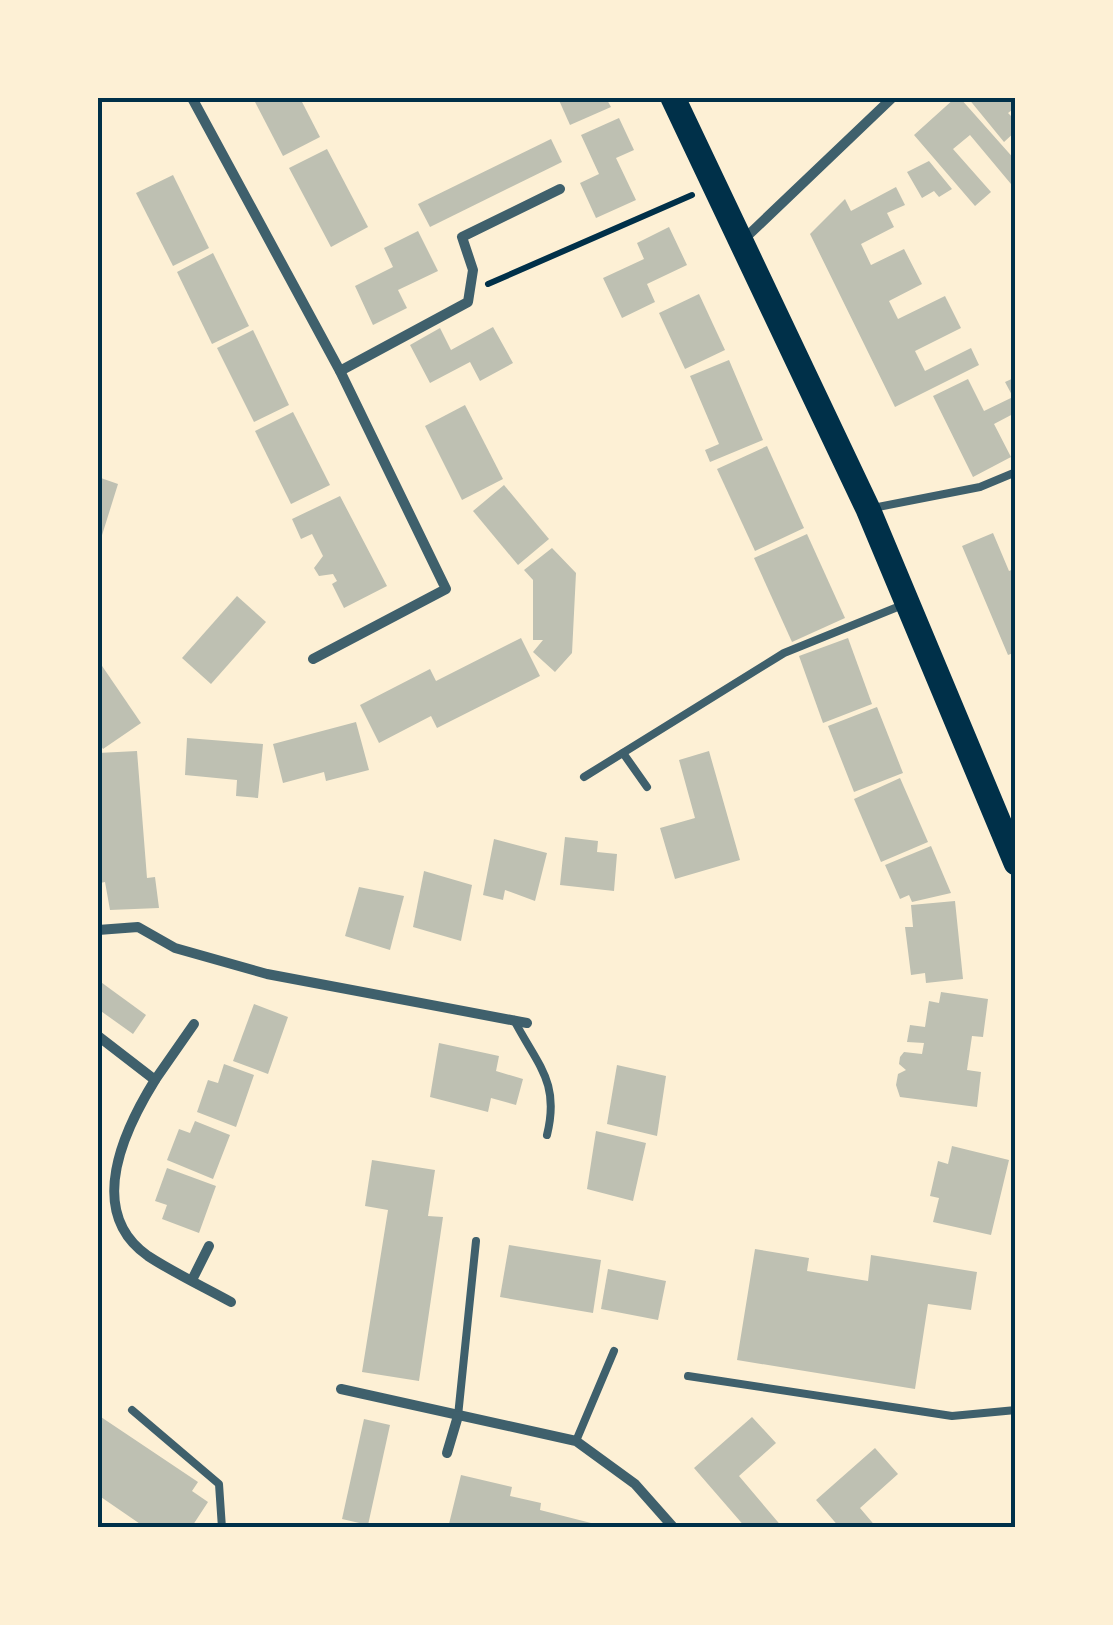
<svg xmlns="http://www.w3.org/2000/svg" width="1113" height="1625" viewBox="0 0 1113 1625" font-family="'Alegreya Sans',sans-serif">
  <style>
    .building { fill: #bec0b2 }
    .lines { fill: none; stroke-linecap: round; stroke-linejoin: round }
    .path { stroke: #003049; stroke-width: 6 }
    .service { stroke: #3f606c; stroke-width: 8 }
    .minor { stroke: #3f606c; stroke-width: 10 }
    .primary { stroke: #003049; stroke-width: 25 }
    .neatline { fill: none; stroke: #003049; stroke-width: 4 }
  </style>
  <rect width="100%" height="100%" fill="#fdf0d5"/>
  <!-- building -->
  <g class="building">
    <polygon points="253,98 300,98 320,137 283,156"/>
    <polygon points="558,98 606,98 611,107 570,125"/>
    <polygon points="955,98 960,98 1016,161 1016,190 970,135 953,149 991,192 975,206 914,135"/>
    <polygon points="968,98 1016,98 1016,107 1008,113 1016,121 1016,131 1004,142"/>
    <polygon points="619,118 634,150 616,158 636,200 596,218 580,183 599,174 581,135"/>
    <polygon points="551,139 562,162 430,227 418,204"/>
    <polygon points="327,149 368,227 331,247 289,168"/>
    <polygon points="929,161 952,189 939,197 934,191 922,198 907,172"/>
    <polygon points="173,175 209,248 173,266 136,193"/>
    <polygon points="896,187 905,205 887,213 894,227 861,244 871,265 904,249 922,284 889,301 898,319 945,296 961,328 915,351 925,371 971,348 979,365 895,407 810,234 845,199 851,211"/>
    <polygon points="669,227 687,265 647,284 655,302 622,318 603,278 644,259 637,243"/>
    <polygon points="418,231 438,271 398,290 407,308 373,325 355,286 393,267 384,248"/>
    <polygon points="213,253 249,326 212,344 177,272"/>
    <polygon points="699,294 725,350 685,369 659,313"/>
    <polygon points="493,327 513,363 480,381 470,362 430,383 410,345 440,328 451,350"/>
    <polygon points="253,330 289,405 254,422 217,348"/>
    <polygon points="729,360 763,440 710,462 705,450 719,444 690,376"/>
    <polygon points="1016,377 1016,420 1013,414 994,424 1011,457 973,477 933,396 968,379 984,411 1013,397 1005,382"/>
    <polygon points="465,405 503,479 462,500 425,426"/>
    <polygon points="293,412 330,485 291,504 255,431"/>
    <polygon points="767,446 804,528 755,551 717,469"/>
    <polygon points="98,477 118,484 98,548"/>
    <polygon points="504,485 549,539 518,565 473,511"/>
    <polygon points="340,496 387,586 344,608 332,584 337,581 333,574 319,576 314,568 323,556 312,534 301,539 292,519"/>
    <polygon points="993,533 1009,571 1016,568 1016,652 1008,655 962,546"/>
    <polygon points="807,534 845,618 792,642 754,558"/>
    <polygon points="552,548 576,573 572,653 555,672 533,652 543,640 533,640 533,580 524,570"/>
    <polygon points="237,596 266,622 211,684 182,658"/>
    <polygon points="521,638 540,676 437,728 431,716 379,743 360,705 430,669 436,681"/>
    <polygon points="848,638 872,704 823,723 799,656"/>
    <polygon points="98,660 141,723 103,749 98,741"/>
    <polygon points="877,707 903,773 854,792 828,726"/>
    <polygon points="356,722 369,770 326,781 324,772 283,783 273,744"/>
    <polygon points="187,738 263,744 258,798 236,796 237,780 185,775"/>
    <polygon points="137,751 147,878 155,877 159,908 110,910 105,882 100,883 98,753"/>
    <polygon points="709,751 740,860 675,879 660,828 695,818 679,760"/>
    <polygon points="900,778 928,842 881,862 854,799"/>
    <polygon points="565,837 598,841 597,852 617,854 614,891 560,885"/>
    <polygon points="494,839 547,853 535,901 505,890 503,900 483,895"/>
    <polygon points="931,846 951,893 912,902 909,895 900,899 885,865"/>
    <polygon points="424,871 472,885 461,941 413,927"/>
    <polygon points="359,887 404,896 390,950 345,936"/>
    <polygon points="955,901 963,979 926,983 925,973 911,975 905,927 913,927 911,905"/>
    <polygon points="98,980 146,1015 133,1034 98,1009"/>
    <polygon points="941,992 988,999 983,1037 972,1036 967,1070 981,1072 977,1107 900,1097 896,1085 898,1074 906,1070 899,1064 900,1057 904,1052 922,1054 924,1043 907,1042 910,1025 925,1027 929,1001 939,1003"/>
    <polygon points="254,1004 288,1017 268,1074 233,1061"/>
    <polygon points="439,1043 499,1056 496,1071 523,1079 516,1105 491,1098 488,1112 430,1097"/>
    <polygon points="224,1064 254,1075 236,1127 197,1112 208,1080 218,1083"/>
    <polygon points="617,1065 666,1076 657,1136 607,1124"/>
    <polygon points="195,1121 230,1135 213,1179 167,1160 179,1129 190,1133"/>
    <polygon points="596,1131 646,1143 633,1201 587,1189"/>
    <polygon points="952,1146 1009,1160 991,1235 933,1222 939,1198 930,1196 938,1161 948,1164"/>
    <polygon points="372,1160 435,1170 428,1216 443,1217 419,1381 362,1372 388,1210 365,1206"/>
    <polygon points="167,1168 216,1186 199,1233 162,1219 167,1205 155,1201"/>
    <polygon points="509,1245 601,1260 593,1313 500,1297"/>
    <polygon points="755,1249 809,1258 807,1271 868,1281 871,1255 977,1272 971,1310 928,1304 915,1389 737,1360"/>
    <polygon points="608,1269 666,1281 658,1320 601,1309"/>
    <polygon points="98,1415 198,1482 192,1491 208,1502 191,1528 146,1528 98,1495"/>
    <polygon points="752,1417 776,1443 739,1476 783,1528 746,1528 694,1468"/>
    <polygon points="364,1419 390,1425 368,1525 342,1519"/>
    <polygon points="875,1448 898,1474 860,1508 877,1528 840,1528 816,1500"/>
    <polygon points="461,1475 512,1487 510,1496 541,1503 540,1510 591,1523 590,1528 448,1528"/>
  </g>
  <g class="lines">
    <!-- path -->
    <polyline class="path" points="488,284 692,195"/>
    <!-- service -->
    <g class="service">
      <polyline points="873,508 980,487 1016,472"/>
      <polyline points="623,753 647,787"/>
      <polyline points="584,777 784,653 905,604"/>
      <path d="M514,1020C538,1066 560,1082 547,1135"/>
      <polyline points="688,1376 952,1416 1016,1410"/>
      <polyline points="132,1410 219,1484 222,1528"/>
      <polyline points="458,1416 476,1241"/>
      <polyline points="576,1441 614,1351"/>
    </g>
    <!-- minor -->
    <g class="minor">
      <polyline points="192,98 340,371 446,589 313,659"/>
      <polyline points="741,242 892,98"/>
      <polyline points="340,371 468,302 473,270 462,237 560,189"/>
      <polyline points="98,930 138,927 175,948 267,974 527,1023"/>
      <path d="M98,1036L155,1080C124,1130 85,1212 148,1256C174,1273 204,1287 231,1302"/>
      <polyline points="155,1080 194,1024"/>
      <polyline points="192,1280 209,1246"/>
      <polyline points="341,1389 576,1441 635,1484 674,1528"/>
      <polyline points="447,1453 458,1416"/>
    </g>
    <!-- primary -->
    <polyline class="primary" points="673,98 868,509 1016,863"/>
  </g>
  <!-- border -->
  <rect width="1113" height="1625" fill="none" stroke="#fdf0d5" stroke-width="200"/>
  <rect x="100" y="100" width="913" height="1425" class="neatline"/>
</svg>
